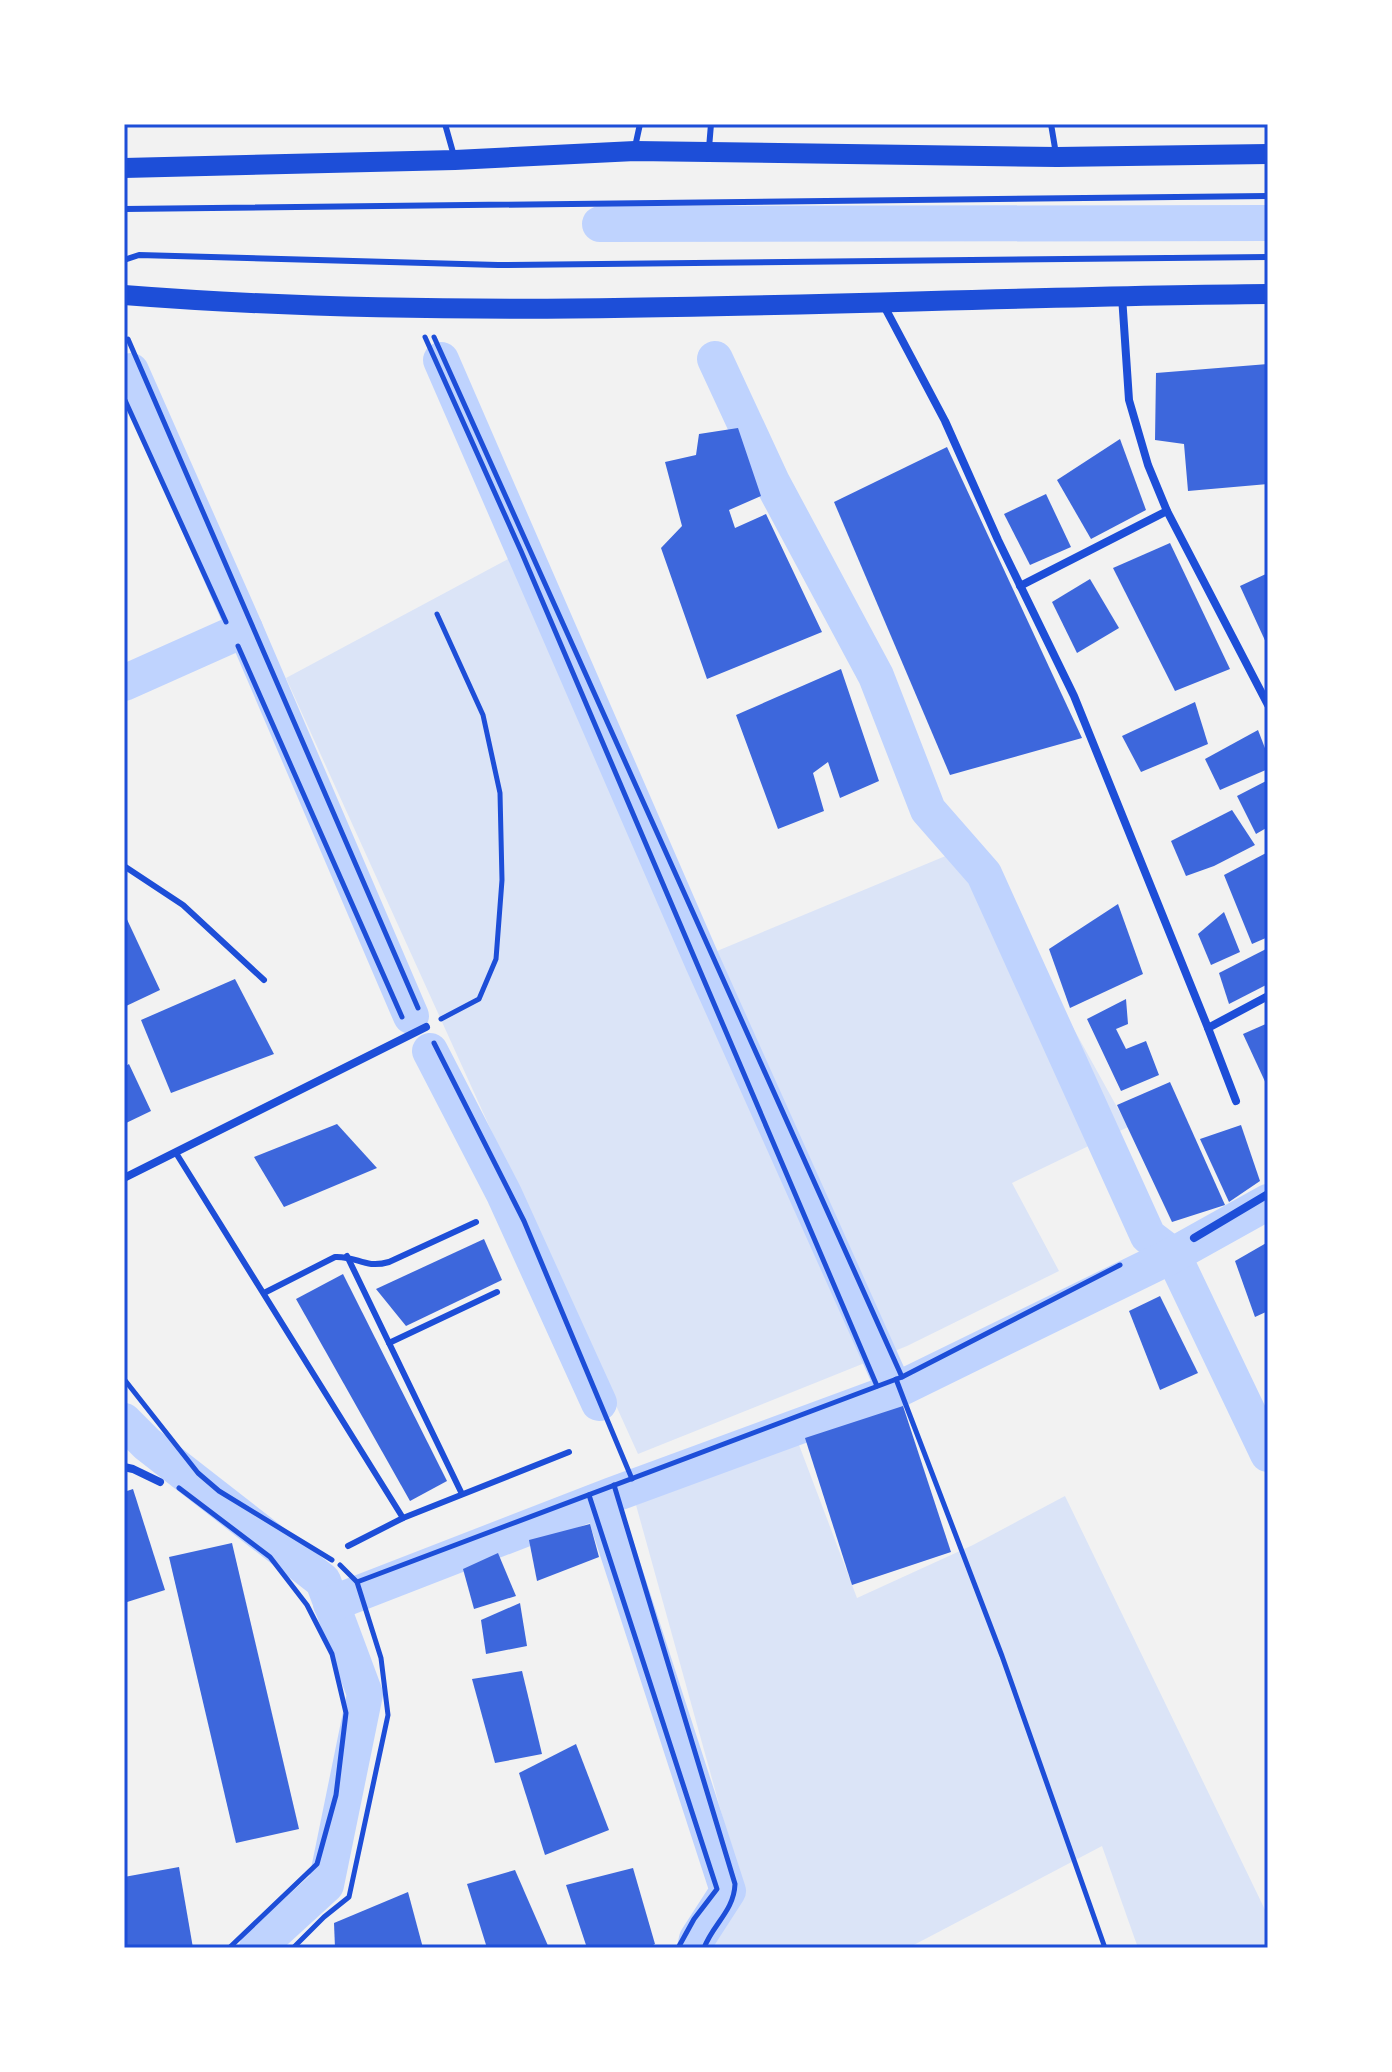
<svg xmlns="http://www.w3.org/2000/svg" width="1392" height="2072" viewBox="0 0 1392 2072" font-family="'Public Sans',sans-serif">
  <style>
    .green { fill: #dbe4f7 }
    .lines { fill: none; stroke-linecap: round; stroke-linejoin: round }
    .canal { stroke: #bfd3fe; stroke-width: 36 }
    .building { fill: #3d67dc }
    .path { stroke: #1d4ed8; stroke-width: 5 }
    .service { stroke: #1d4ed8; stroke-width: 6 }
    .minor { stroke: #1d4ed8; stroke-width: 8 }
    .primary { stroke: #1d4ed8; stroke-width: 20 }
    .neatline { fill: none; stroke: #1d4ed8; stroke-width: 3 }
  </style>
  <rect width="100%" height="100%" fill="#f2f2f2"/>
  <!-- green -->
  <g class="green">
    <polygon points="527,549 705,956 972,845 1128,1127 1012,1183 1059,1271 907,1346 638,1454 286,678"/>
    <polygon points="796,1437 857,1598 973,1545 1065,1496 1268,1916 1268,1948 1138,1948 1102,1846 908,1948 712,1948 744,1894 636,1505"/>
  </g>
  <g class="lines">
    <!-- canal -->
    <g class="canal">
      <polyline points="600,224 1268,223"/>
      <polyline points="715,359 772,482 876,676 928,810 984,874 1148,1236 1173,1255 1268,1454"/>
      <polyline points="441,360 703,963 895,1391"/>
      <polyline points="131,371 245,629 411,1016"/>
      <polyline points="124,683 245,629"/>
      <polyline points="430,1051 504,1194 599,1403"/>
      <polyline points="124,1421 147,1444 323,1581 365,1694 326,1885 257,1948"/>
      <polyline points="601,1500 728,1891 697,1939 695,1948"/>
      <polyline points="331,1604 612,1495 895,1391 1173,1255 1268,1202"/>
    </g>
  </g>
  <!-- building -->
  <g class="building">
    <polygon points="1268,364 1268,484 1188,491 1184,444 1155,440 1156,373"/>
    <polygon points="738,428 761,496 729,510 735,528 766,514 822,632 707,679 661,548 682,526 665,462 696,455 699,434"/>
    <polygon points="1120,439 1146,510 1091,539 1057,480"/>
    <polygon points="947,447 1082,738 950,775 834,502"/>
    <polygon points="1046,494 1071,547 1030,565 1004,514"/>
    <polygon points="1170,543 1230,669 1175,691 1113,568"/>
    <polygon points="1268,573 1268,647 1240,586"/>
    <polygon points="1090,579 1119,628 1077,653 1052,602"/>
    <polygon points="841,669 879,781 840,798 828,762 813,773 824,811 778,829 736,715"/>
    <polygon points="1195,702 1208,744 1141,772 1122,736"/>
    <polygon points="1258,730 1268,756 1268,769 1220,790 1205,759"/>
    <polygon points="1268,780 1268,827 1256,834 1237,796"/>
    <polygon points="1232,810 1255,845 1214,866 1186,876 1171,841"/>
    <polygon points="1268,852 1268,937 1252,944 1224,875"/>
    <polygon points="1118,904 1143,974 1070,1008 1049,949"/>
    <polygon points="1224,912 1240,952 1211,965 1198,934"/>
    <polygon points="124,913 160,990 124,1007"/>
    <polygon points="1268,948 1268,984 1229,1004 1219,973"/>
    <polygon points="235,979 274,1054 171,1093 141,1020"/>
    <polygon points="1126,999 1128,1024 1116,1029 1126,1049 1146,1041 1159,1075 1121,1091 1087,1019"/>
    <polygon points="1268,1023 1268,1088 1243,1034"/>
    <polygon points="129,1064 151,1111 124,1124 124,1067"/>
    <polygon points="1170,1082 1225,1205 1172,1222 1117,1105"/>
    <polygon points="337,1124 377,1168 284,1207 254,1157"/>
    <polygon points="1241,1125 1260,1181 1229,1202 1200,1139"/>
    <polygon points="484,1239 502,1280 406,1326 376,1289"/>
    <polygon points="1268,1242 1268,1311 1255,1317 1235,1261"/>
    <polygon points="343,1274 447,1481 410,1501 296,1299"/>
    <polygon points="1160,1296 1198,1373 1160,1390 1129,1311"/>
    <polygon points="903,1406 951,1552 852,1585 805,1438"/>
    <polygon points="133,1489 165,1590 124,1603 124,1492"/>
    <polygon points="590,1524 599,1557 537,1581 529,1540"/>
    <polygon points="232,1543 299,1829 236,1843 169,1557"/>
    <polygon points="498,1553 516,1596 474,1609 463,1569"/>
    <polygon points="520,1603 527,1646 486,1654 481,1620"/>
    <polygon points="522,1671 542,1754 495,1763 472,1679"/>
    <polygon points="576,1744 609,1830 545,1855 519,1773"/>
    <polygon points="179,1867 193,1948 124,1948 124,1877"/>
    <polygon points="633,1868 655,1944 648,1948 587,1948 566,1885"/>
    <polygon points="515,1870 549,1948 487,1948 467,1884"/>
    <polygon points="408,1892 423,1948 335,1948 334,1923"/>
  </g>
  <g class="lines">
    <!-- path -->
    <g class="path">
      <polyline points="425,337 521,551 877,1386"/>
      <polyline points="434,337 902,1377"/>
      <polyline points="128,339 418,1008"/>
      <polyline points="124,398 226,622"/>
      <polyline points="437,614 483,715 500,793 502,880 496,959 479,999 441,1019"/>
      <polyline points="238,646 402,1017"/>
      <polyline points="434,1043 524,1221 632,1479"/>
      <polyline points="124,1379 198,1473 219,1491 332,1560"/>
      <polyline points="896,1379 1002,1656 1105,1948"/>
      <path d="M614,1485L735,1884C734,1911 713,1924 704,1948"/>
      <polyline points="179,1488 270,1557 307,1605 332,1654 346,1713 336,1795 317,1864 229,1948"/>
      <polyline points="589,1495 717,1889 694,1919 678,1948"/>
      <polyline points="357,1582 902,1377 1120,1265"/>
      <polyline points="293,1948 324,1917 349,1897 388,1715 381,1658 357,1582 340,1565"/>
    </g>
    <!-- service -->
    <g class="service">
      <polyline points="445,124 454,156"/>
      <polyline points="1051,124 1056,154"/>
      <polyline points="635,147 640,124"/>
      <polyline points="709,148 711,124"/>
      <polyline points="124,209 1268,196"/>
      <polyline points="124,260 139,255 498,265 1268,257"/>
      <polyline points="124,866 183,905 264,980"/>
      <polyline points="176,1153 403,1518"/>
      <polyline points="347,1256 462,1494"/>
      <path d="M264,1293L335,1257C358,1256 364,1269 389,1262L476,1222"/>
      <polyline points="389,1343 497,1292"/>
      <polyline points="348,1546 403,1518 569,1452"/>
    </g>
    <!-- minor -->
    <g class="minor">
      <polyline points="1122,296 1129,400 1148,465 1167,511 1268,705"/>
      <polyline points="883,304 945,421 998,540 1074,696 1208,1028"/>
      <polyline points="1020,586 1167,511"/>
      <polyline points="1236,1101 1208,1028 1268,996"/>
      <polyline points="124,1178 426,1027"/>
      <polyline points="1194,1238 1268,1194"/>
      <polyline points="124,1467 133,1469 160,1482"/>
    </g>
    <!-- primary -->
    <g class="primary">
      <polyline points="124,168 455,160 635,151 1057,157 1268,154"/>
      <path d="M124,295C505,325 887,297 1268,294"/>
    </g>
  </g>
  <!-- border -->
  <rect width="1392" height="2072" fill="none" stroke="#ffffff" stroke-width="252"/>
  <rect x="126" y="126" width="1140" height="1820" class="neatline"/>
</svg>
